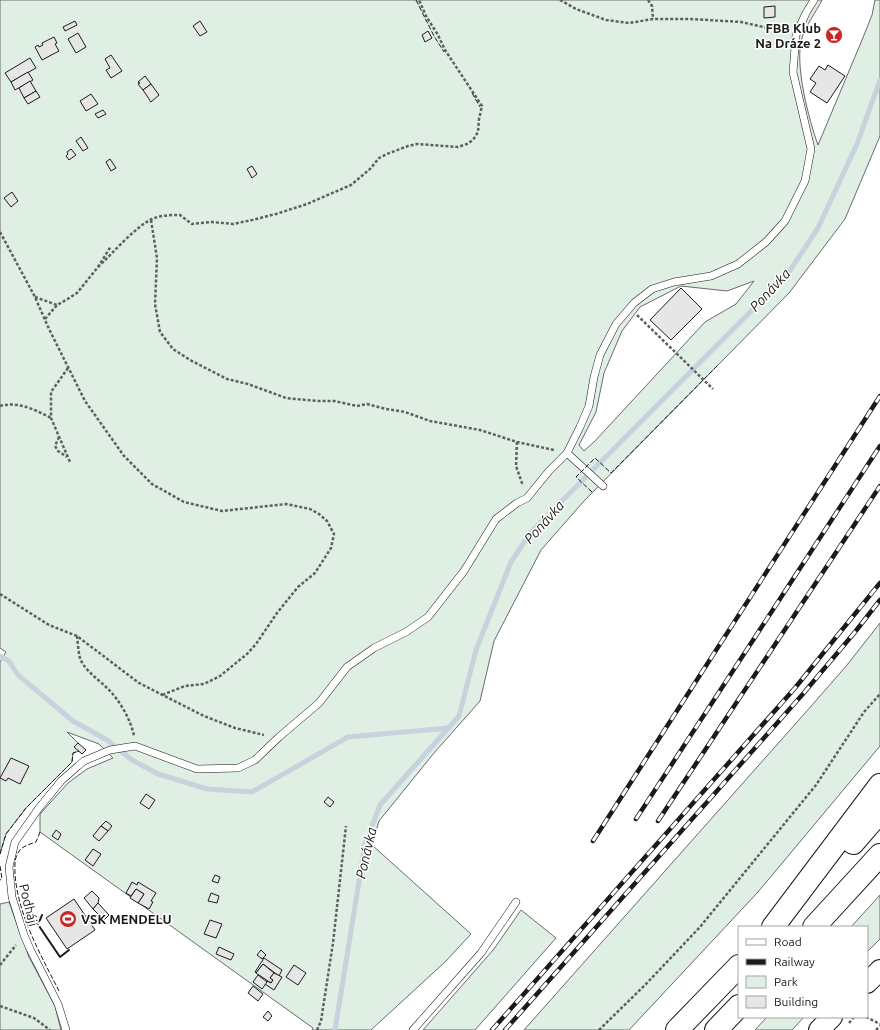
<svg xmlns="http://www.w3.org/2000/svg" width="880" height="1030" viewBox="0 0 880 1030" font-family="Ubuntu,sans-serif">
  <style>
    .green { fill: #e0efe3; stroke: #6a6a6a; fill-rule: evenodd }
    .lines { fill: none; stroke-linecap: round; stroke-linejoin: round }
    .stream { stroke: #c6d2dc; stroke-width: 5 }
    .building { fill: #e6e6e6; stroke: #1a1a1a }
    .lane-casing { stroke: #1a1a1a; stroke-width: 8 }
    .secondary-casing { stroke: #1a1a1a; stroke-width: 22 }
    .highway-casing { stroke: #1a1a1a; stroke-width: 24 }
    .path { stroke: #5f5f5f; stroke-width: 2.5; stroke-dasharray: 3 2; stroke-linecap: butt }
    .lane { stroke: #fff; stroke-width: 7 }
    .secondary { stroke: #fff; stroke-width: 20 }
    .highway { stroke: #fff; stroke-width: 22 }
    .rail-casing { stroke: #1a1a1a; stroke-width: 4.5 }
    .rail { stroke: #fff; stroke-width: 3; stroke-dasharray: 9; stroke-linecap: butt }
    .fence { stroke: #1a1a1a; stroke-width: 1; stroke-dasharray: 5 2; stroke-linecap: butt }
    .wall { stroke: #1a1a1a; stroke-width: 2 }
    .labels { text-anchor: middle; stroke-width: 3; stroke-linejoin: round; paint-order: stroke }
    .poi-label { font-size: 13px; font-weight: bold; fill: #1a1a1a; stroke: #fff; text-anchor: end }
    .street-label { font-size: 13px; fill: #1a1a1a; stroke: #fff }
    .water-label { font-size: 14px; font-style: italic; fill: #1a1a1a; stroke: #fff }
  </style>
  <rect width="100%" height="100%" fill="#fff"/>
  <!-- green -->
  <g class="green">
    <path d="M0,0H822C816,12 806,25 802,38C794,64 809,120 818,145L862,40L872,15L875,0H880V136L845,219L789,293L584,501L541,550L494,641L480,701L434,753L379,821L372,845L471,934L446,961L371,1030H312L313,1028L40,832V814L68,783L87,769L113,758L99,744L67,732L78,743L75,747L79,751L73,753L72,762L26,808L6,834L0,854V662L6,652L0,648ZM754,281L736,304L705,322L595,441L584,451L579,445L596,412L604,373L622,331L640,307L681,286L727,291Z"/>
    <polygon points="880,623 880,746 758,892 629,1030 524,1030 813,704 847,665"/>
    <polygon points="880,895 880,939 867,952 867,927 851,927"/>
    <polygon points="9,902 29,957 55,1006 61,1030 0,1030 0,904"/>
    <polygon points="521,910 556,938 475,1030 423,1030 494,949"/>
    <polygon points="767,1017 804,1017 792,1030 755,1030"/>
  </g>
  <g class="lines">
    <!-- stream -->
    <g class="stream">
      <polyline points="0,656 9,661 18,675 73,721 107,740 132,760 158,774 207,789 252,792 348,737 449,728"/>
      <polyline points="335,1030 365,844 380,805 459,716 476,650 511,562 531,532 787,275 818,228 857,144 880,80"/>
    </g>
  </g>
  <!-- building -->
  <g class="building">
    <polygon points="775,6 775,17 764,18 764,7"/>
    <polygon points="75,21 77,25 65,31 63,27"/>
    <polygon points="200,21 207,32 200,36 193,26"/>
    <polygon points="428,31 432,38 425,42 422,35"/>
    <polygon points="78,33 86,47 76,53 68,39"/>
    <polygon points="54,37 57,43 55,44 59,51 42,60 35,47 38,45 39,47 43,45 42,43"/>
    <polygon points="111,55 122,71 111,78 106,70 110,68 105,59"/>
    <polygon points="30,58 36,68 11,82 5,73"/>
    <polygon points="828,65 845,76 827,103 810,92 816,83 810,79 819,66 825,70"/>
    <polygon points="28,72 33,80 15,90 11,82"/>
    <polygon points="145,76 151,84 143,90 138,84 140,83 138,82"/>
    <polygon points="30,81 36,91 24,98 19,88"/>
    <polygon points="151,84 159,95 151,102 143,90"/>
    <polygon points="36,91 40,97 28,104 24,98"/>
    <polygon points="91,94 98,104 86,111 80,101"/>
    <polygon points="103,110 106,114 98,118 95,114"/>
    <polygon points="81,137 88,148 83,151 76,141"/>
    <polygon points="71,149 76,155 69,160 66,156 68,154 67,152"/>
    <polygon points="110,159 116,168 111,171 106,162"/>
    <polygon points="252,166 257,174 252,178 247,169"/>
    <polygon points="12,192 18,201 11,207 4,198"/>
    <polygon points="681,288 702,309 671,340 650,320"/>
    <polygon points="78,743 86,750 82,754 74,747"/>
    <polygon points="11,758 29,766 20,784 8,778 6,781 0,778"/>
    <polygon points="146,794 155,800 149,809 140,803"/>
    <polygon points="328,797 334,802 330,807 324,802"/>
    <polygon points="106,821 112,826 108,831 101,826"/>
    <polygon points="101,826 108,831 99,841 93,836"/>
    <polygon points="56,830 61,834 58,840 52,836"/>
    <polygon points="93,849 101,854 93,866 85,860"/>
    <polygon points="215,875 220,877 218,883 212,881"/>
    <polygon points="132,882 137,885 138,882 156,893 151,901 153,902 149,909 138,903 144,894 136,889 131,896 126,893"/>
    <polygon points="136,889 144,894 138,903 130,898"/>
    <polygon points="92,891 99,898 98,903 93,909 84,898"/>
    <polygon points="211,893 219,896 217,903 208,901"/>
    <polygon points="74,899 95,930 67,949 46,918"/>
    <polygon points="98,903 109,915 104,920 93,909"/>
    <polygon points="210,920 222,924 216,938 204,934"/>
    <polygon points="219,947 234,954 231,960 216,954"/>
    <polygon points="261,950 266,955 262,959 257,955"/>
    <polygon points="264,958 282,970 279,976 263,964 256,973 255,972"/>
    <polygon points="263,964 274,973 270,978 273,980 271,983 256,973"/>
    <polygon points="294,965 306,973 298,985 286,977"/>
    <polygon points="274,973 282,977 274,990 265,984 267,981 271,983 273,980 270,978"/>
    <polygon points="258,975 267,982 262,989 253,982"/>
    <polygon points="253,986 263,994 258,1001 248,993"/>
    <polygon points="268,1011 272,1016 268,1021 263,1017"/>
  </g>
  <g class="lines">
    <!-- lane casing -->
    <g class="lane-casing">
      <g id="lane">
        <polyline points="567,453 603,486"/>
        <polyline points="66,1030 58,1004 30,949 24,935 12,897 9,867 15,842 39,808 61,781 78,766 84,761 110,750 135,746 197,769 238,768 255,760 279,737 319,703 347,667 374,648 406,632 428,617 464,571 496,519 517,503 527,498 549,471 567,453 580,427 589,406 594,377 600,355 616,324 634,303 652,289 674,282 711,276 738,264 766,242 785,221 805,181 811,149 793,72 796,35 806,13 814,0"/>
        <polyline points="413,1030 481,953 516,902"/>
      </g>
    </g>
    <!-- secondary casing -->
    <g class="secondary-casing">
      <g id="secondary">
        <polyline points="867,983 880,970"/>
        <polyline points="819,1030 832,1017"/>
      </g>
    </g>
    <!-- highway casing -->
    <g class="highway-casing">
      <g id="highway">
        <polyline points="853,843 880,812"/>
        <polyline points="773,927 880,785"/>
        <polyline points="814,927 880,855"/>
        <polyline points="677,1030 739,966"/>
        <polyline points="716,1030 739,1006"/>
      </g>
    </g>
    <!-- path -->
    <g class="path">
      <polyline points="560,0 576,9 606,20 629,23 653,19 691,19 741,22 786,32"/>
      <polyline points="648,0 652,6 653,19"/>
      <polyline points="151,220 157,258 155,304 160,332 173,349 190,360 227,379 248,384 286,398 317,401 334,401 357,406 367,404 386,409 405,412 430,421 480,430 517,442 554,450"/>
      <polyline points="0,232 35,297 49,329 85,401 124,456 152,484 184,502 222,511 286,504 310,509 319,514 327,521 334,534 331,548 315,573 298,587 277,613 256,644 247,654 220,676 204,684 185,686 162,695"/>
      <path d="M98,267C112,254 135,227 152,219C161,215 171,215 180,215L192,224L212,222L233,224L252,220L276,214L307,204L351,185L370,169L379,158L387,154L408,146L417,144L458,147L467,144L473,140L478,132L479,119L482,106L445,50L438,35L426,16L419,0"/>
      <polyline points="35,297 57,305"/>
      <polyline points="637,315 713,389"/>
      <polyline points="45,319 57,305 66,300 77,293 98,267 111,246"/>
      <polyline points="68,368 51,392 51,418 70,462"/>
      <path d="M0,406C18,401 36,410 51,418"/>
      <polyline points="59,437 55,446 58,451 67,457"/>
      <polyline points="517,442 516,466 523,486"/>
      <polyline points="0,594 49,625 77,636 139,683 204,716 235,728 264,735"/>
      <path d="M77,636C78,643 78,651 80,658C84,670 98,679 107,688C119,699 131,720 134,736"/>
      <polyline points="0,965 16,945"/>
      <polyline points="0,1006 34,1018 50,1030"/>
      <polyline points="866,1017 880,1024"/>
      <polyline points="849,1023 854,1017"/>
      <polyline points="317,1030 321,1021 333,943 346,826"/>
      <polyline points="599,1030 646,984 700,927 816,785 864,712 880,694"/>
      <polyline points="876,1030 880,1026"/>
    </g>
    <!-- lane -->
    <use href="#lane" class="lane"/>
    <!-- secondary -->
    <use href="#secondary" class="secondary"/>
    <!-- highway -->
    <use href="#highway" class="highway"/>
    <!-- rail casing -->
    <g class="rail-casing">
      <g id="rail">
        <polyline points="636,819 880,446"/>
        <polyline points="658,821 880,486"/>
        <polyline points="593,841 880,396"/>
        <polyline points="492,1030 795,688 880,583"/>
        <polyline points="505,1030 802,695 855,632 880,600"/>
      </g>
    </g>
    <!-- rail -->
    <use href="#rail" class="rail"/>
    <!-- fence -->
    <g class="fence">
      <polyline points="416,0 434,36 444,52"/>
      <polyline points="472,93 480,107"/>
      <polyline points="592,492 576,477 595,458 611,473 718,365"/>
      <path d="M40,832L36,842C27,845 20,847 17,855C14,861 15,868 15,874C18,916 41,955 60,993"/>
      <polyline points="0,854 6,834 26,808 72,762 73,753 79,751"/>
      <polyline points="0,866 2,879 0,880"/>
    </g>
    <!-- wall -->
    <polyline class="wall" points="42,915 40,920 37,923 60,957 69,950"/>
  </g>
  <!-- icons -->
  <defs>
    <g id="bar-disc" transform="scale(0.9)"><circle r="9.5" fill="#c62828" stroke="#fff"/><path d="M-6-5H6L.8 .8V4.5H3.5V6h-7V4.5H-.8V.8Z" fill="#fff"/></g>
    <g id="stadium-disc" transform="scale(0.9)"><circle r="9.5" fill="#c62828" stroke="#fff"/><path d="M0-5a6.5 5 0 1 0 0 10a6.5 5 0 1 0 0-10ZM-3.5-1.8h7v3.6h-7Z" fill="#fff"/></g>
  </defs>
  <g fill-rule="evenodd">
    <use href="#bar-disc" x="834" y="35"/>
    <use href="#stadium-disc" x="68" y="919"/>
  </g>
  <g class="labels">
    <!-- poi labels -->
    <g class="poi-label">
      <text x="821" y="33">FBB Klub<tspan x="821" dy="15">Na Dráze 2</tspan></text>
      <text x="81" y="924" text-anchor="start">VSK MENDELU</text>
    </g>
    <!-- street labels -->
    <g class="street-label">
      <text transform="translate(29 905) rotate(76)" y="5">Podhájí</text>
    </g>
    <!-- water labels -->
    <g class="water-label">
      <text transform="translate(770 290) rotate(-47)" y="5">Ponávka</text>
      <text transform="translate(544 522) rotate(-48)" y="5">Ponávka</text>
      <text transform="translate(366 853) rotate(-77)" y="5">Ponávka</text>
    </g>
  </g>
  <!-- legend -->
  <rect x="738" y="926" width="130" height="92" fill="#ffffff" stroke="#a3a3a3"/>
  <rect x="746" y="939" width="20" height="6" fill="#ffffff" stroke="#a3a3a3"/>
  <text x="774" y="946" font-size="12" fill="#1a1a1a">Road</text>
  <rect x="746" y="959" width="20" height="6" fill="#1a1a1a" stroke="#a3a3a3"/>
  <text x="774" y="966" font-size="12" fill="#1a1a1a">Railway</text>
  <rect x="746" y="976" width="20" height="12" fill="#e0efe3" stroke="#a3a3a3"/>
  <text x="774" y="986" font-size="12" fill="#1a1a1a">Park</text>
  <rect x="746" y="996" width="20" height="12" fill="#e6e6e6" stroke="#a3a3a3"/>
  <text x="774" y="1006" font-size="12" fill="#1a1a1a">Building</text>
</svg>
